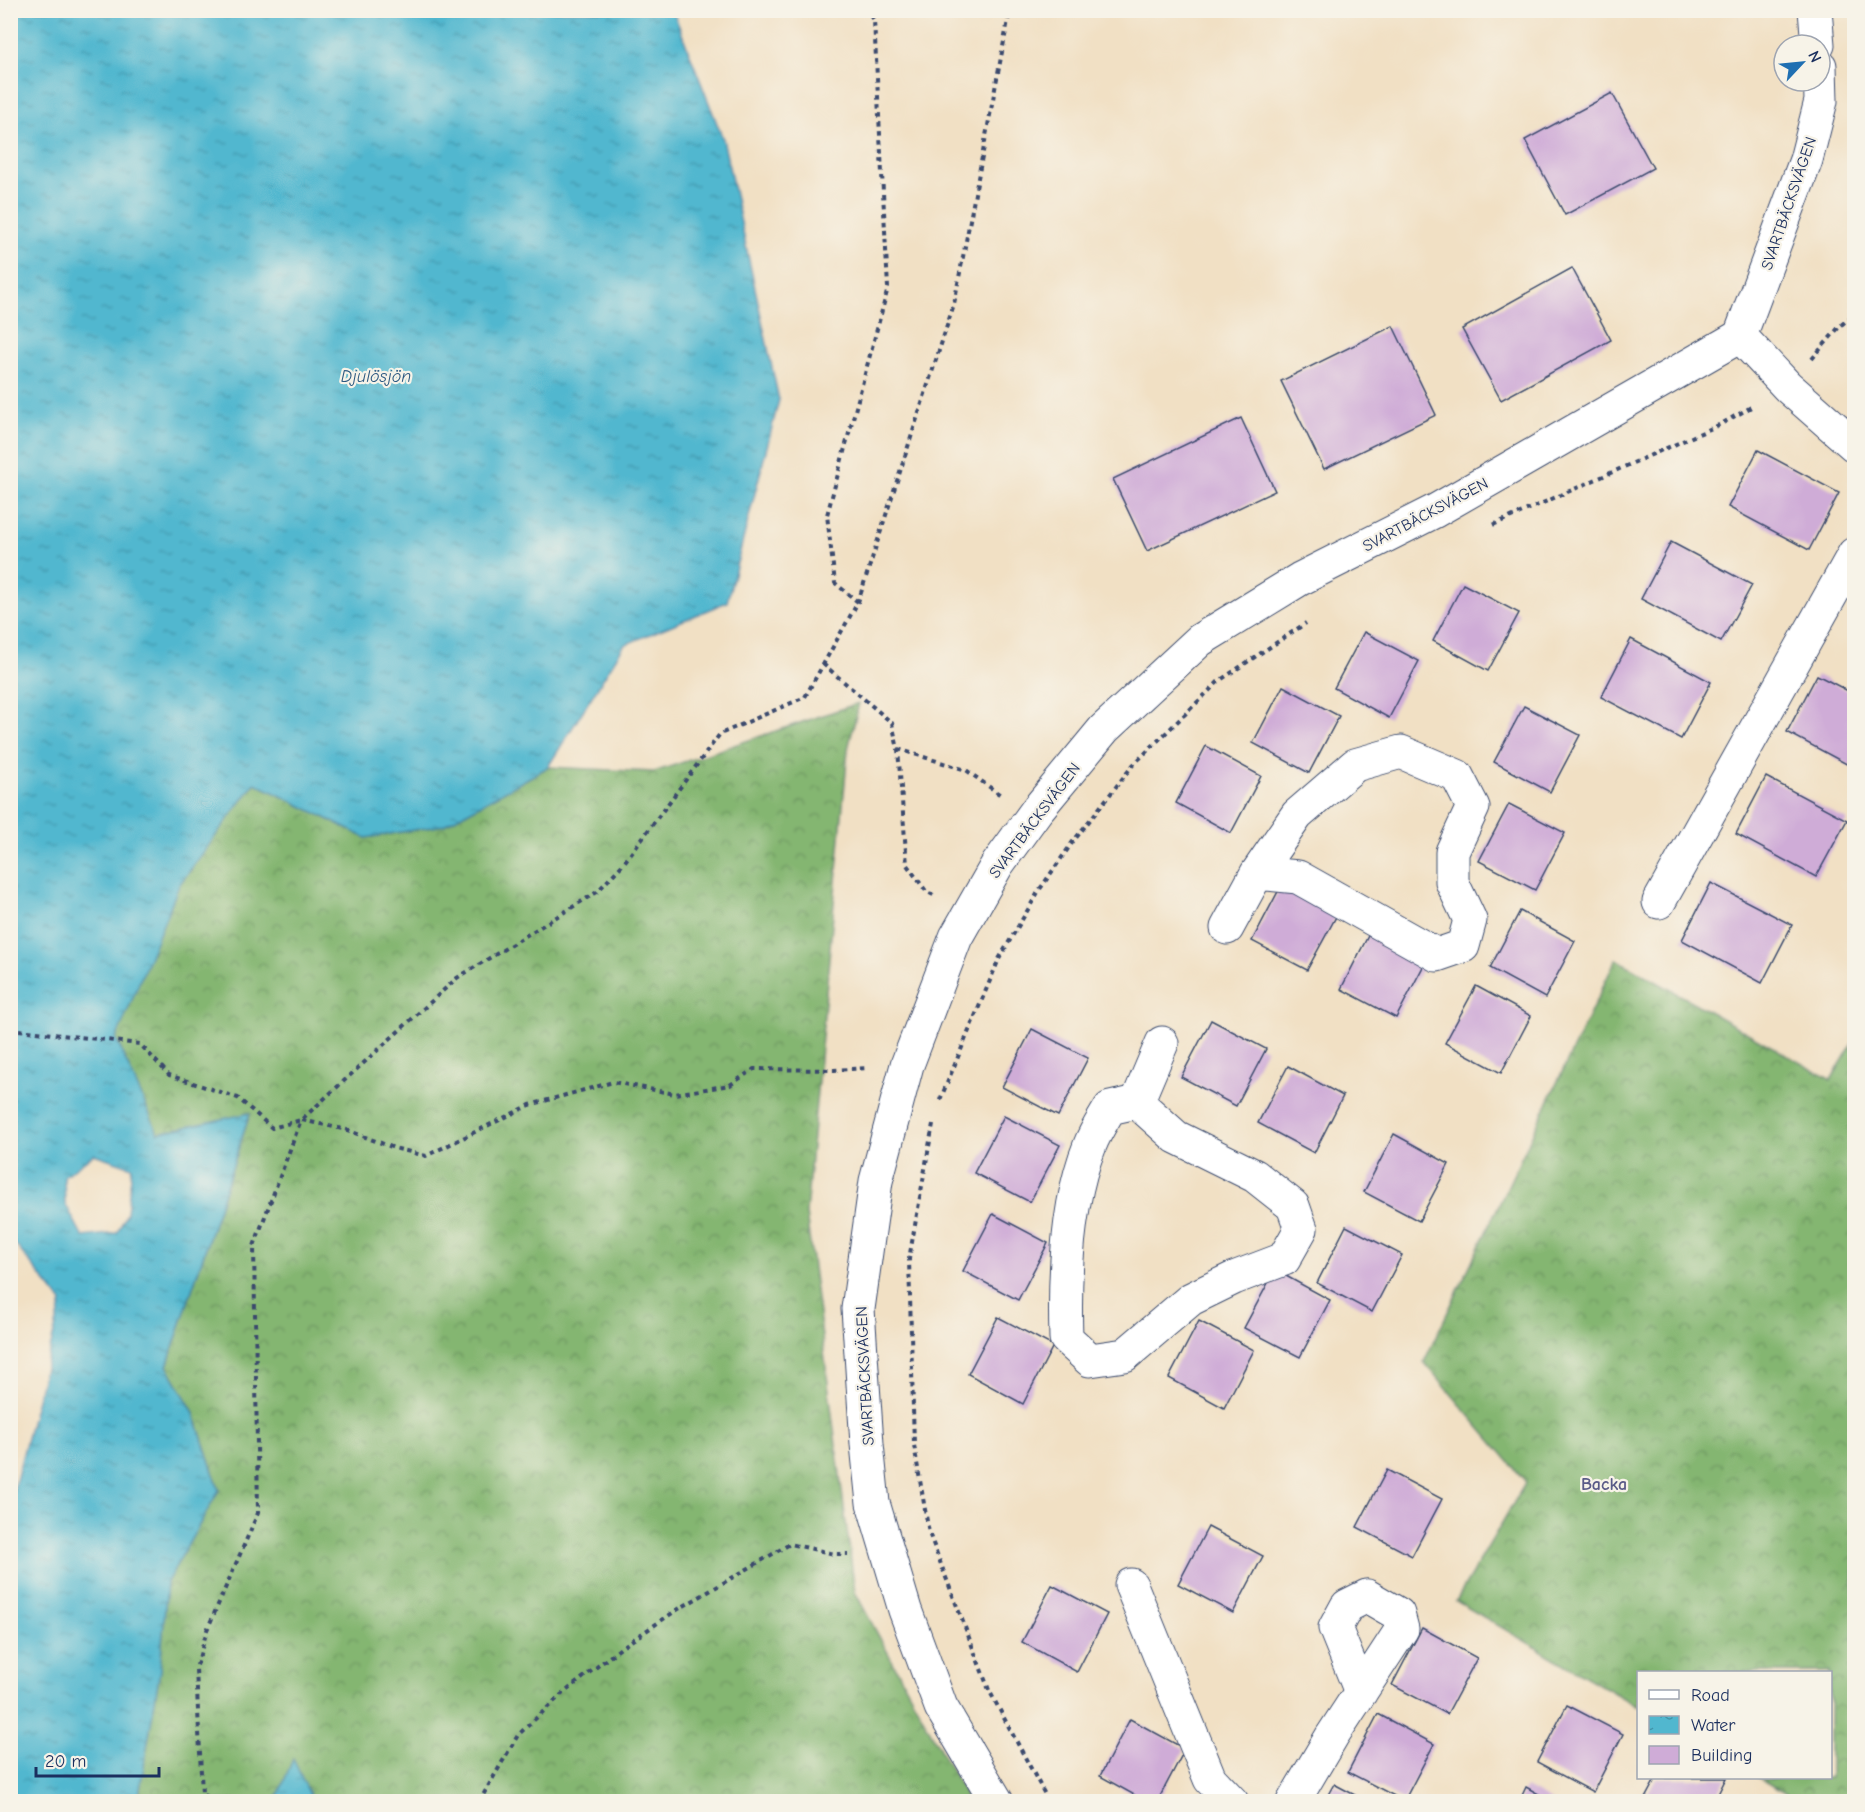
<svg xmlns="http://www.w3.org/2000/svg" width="1865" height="1812" viewBox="0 0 1865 1812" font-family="'Comic Neue',sans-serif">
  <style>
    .forest { fill: url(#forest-crowns); stroke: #507268; stroke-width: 1.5 }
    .water { fill: url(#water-ripples); stroke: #367396; stroke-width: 1.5; fill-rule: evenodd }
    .building { fill: #cfacd7 }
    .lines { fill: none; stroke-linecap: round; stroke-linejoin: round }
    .minor-casing { stroke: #3b4a6d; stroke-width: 35 }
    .path { stroke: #3b4a6d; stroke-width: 4; stroke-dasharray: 4.5 4.5; stroke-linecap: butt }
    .minor { stroke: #fff; stroke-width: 33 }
    .labels { text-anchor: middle; stroke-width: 4.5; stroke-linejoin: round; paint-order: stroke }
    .street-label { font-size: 16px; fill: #1b2f5e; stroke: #f7f3e8 }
    .water-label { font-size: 18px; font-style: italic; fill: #2b5880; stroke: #f7f3e8 }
    .neighbourhood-label { font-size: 18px; font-weight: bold; fill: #5a5b88; stroke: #f7f3e8 }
  </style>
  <defs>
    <pattern id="forest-crowns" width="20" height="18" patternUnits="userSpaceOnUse" patternTransform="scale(1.5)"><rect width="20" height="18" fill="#84b671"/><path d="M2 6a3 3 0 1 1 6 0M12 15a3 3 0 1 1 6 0" fill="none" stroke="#6b9460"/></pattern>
    <pattern id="water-ripples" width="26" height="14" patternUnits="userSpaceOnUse" patternTransform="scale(1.5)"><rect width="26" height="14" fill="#51b7cf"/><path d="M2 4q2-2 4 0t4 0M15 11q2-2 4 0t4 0" fill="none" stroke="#4295ab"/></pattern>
  </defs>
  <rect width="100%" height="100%" fill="#f7f3e8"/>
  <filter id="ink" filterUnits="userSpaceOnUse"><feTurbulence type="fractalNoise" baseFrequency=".0167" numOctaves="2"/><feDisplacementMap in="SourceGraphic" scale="12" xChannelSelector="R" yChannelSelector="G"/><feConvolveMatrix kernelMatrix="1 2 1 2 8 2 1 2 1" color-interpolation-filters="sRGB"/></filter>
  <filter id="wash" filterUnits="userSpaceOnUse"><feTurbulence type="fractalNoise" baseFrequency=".008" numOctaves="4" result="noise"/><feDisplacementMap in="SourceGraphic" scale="24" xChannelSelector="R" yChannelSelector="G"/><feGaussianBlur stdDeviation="1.35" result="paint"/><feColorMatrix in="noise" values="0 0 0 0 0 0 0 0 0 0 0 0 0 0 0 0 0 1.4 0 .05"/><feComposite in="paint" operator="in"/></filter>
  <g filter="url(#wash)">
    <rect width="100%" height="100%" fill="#f1e0c4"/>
    <!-- forest -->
    <g class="forest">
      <polygon points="859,703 848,749 806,1213 855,1592 968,1801 313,1801 293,1760 276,1801 138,1801 160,1670 167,1582 219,1490 193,1411 167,1366 250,1114 158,1134 116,1038 179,885 255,783 366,838 444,825 548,767 654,772"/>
      <polygon points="1616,959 1831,1080 1854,1041 1854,1801 1790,1801 1786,1794 1759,1778 1830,1778 1830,1672 1638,1672 1638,1707 1456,1601 1526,1482 1424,1362"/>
    </g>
    <!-- water -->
    <g class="water">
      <path d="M11,10L673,11L723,139L779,400L727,602L624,645L548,767L444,825L366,838L255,783L179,885L116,1039L158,1133L250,1113L167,1366L193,1411L219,1490L167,1582L160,1670L138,1801H11V1500L62,1302L10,1238ZM94,1154L132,1167L127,1213L117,1233L83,1237L65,1203L64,1176Z"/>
      <polygon points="293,1759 313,1801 276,1801"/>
    </g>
    <g id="blocks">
      <!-- building -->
      <g class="building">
        <polygon points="1612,93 1653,168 1565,215 1525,140"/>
        <polygon points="1572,268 1611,340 1501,400 1462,329"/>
        <polygon points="1393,326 1436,415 1324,469 1281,381"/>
        <polygon points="1241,418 1275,491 1147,551 1113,479"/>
        <polygon points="1758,450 1839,493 1809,550 1728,507"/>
        <polygon points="1671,542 1752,585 1721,642 1641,599"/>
        <polygon points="1463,584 1519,613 1488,671 1433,641"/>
        <polygon points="1364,632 1419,661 1389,718 1334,688"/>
        <polygon points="1631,639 1711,682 1681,739 1601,697"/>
        <polygon points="1817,675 1854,694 1854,768 1787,732"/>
        <polygon points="1283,686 1339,716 1309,773 1253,743"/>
        <polygon points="1524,706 1580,735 1550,792 1494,762"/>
        <polygon points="1206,746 1261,776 1231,833 1176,803"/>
        <polygon points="1766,777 1847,820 1816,877 1736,834"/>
        <polygon points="1509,804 1565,833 1535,890 1479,861"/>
        <polygon points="1711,883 1792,925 1762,983 1682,940"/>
        <polygon points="1282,884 1338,913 1307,970 1252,941"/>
        <polygon points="1520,911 1575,941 1545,998 1490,968"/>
        <polygon points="1370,932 1426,961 1396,1018 1341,989"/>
        <polygon points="1476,986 1531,1016 1501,1073 1445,1043"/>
        <polygon points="1211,1020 1266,1049 1236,1106 1181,1077"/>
        <polygon points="1032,1029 1088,1058 1058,1116 1002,1087"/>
        <polygon points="1288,1066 1343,1096 1314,1153 1258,1123"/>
        <polygon points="1004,1116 1060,1145 1030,1202 974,1173"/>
        <polygon points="1394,1134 1449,1164 1419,1221 1364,1192"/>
        <polygon points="993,1214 1048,1243 1018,1300 963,1271"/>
        <polygon points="1346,1226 1402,1255 1372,1312 1317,1283"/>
        <polygon points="1275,1270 1330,1300 1300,1357 1244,1328"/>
        <polygon points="998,1317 1053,1346 1023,1404 968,1374"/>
        <polygon points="1199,1321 1254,1350 1224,1408 1169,1378"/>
        <polygon points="1387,1470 1442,1499 1412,1556 1357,1527"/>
        <polygon points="1208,1527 1263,1556 1233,1613 1178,1584"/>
        <polygon points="1052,1585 1107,1614 1077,1672 1022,1642"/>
        <polygon points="1422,1628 1477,1658 1447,1714 1392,1685"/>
        <polygon points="1567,1705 1623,1734 1593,1792 1537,1762"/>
        <polygon points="1378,1714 1434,1744 1404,1801 1348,1772"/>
        <polygon points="1130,1719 1185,1749 1157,1802 1147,1802 1100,1776"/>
        <polygon points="1656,1778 1726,1778 1714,1802 1643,1802"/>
        <polygon points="1334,1784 1368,1802 1324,1802"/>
        <polygon points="1526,1787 1553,1802 1519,1802"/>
      </g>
    </g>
  </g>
  <g filter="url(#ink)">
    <use href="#blocks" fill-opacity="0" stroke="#3b4a6d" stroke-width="1.5"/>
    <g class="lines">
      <!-- minor casing -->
      <g class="minor-casing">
        <g id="minor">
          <polyline points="1815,10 1818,45"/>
          <polyline points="1740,336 1788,387 1854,445"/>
          <polyline points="1659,902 1854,554"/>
          <polyline points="1227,928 1257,873 1297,815 1355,765 1401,752 1457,776 1473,807 1452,852 1452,882 1470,920 1463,946 1437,955 1298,877 1257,873"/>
          <path d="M1137,1102L1110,1108C1103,1120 1095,1132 1090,1145C1067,1202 1064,1277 1066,1338L1090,1360L1125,1355L1191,1299L1234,1278L1284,1259L1301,1229L1293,1206L1255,1176L1176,1137L1137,1102L1162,1043"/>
          <polyline points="1131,1585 1210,1779 1232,1802"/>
          <polyline points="997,1802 941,1707 905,1610 873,1503 867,1444 858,1309 876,1181 907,1065 956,937 997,865 1037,810 1104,729 1200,640 1300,579 1435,511 1740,336 1806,160 1821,101 1820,66"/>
          <polyline points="1293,1802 1332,1736 1402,1629 1398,1614 1367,1596 1347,1606 1335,1628 1361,1692"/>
        </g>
      </g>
      <!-- path -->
      <g class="path">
        <polyline points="1812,359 1840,326 1854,314"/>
        <polyline points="1493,525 1721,424 1753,406"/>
        <polyline points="858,602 835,583 827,515 888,288 874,20 868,10"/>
        <polyline points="823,664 892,723 898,749 907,865 926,891 937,897"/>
        <polyline points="898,749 966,770 1002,796"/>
        <polyline points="10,1029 140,1044 169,1075 238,1098 272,1128 301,1120 457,978 597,892 623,864 720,734 805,697 858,602 954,304 1010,10"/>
        <polyline points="940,1100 999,959 1040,889 1072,843 1133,765 1219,681 1306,623"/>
        <polyline points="302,1120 347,1130 394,1148 426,1156 530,1105 613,1082 675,1094 730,1085 754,1069 834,1070 867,1068"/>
        <polyline points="933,1124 909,1259 914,1445 929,1533 989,1690 1049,1802"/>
        <polyline points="215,1802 202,1794 196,1669 207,1630 258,1513 254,1246 301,1120"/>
        <polyline points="479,1802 518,1735 561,1695 622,1647 677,1610 790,1544 835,1554 848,1554"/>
      </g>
      <!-- minor -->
      <use href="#minor" class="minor"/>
    </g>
  </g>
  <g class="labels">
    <!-- street labels -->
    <g class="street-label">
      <text transform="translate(1788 203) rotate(-71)" y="6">SVARTBÄCKSVÄGEN</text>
      <text transform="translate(1425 514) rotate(-28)" y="6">SVARTBÄCKSVÄGEN</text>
      <text transform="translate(1034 820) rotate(-53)" y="6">SVARTBÄCKSVÄGEN</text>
      <text transform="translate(864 1376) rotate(-93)" y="6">SVARTBÄCKSVÄGEN</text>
    </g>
    <!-- water labels -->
    <g class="water-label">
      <text x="376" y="382">Djulösjön</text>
    </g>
    <!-- neighbourhood labels -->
    <g class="neighbourhood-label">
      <text x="1604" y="1490">Backa</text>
    </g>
  </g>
  <!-- margin -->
  <rect width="1865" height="1812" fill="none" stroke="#f7f3e8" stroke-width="36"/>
  <!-- legend -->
  <rect x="1637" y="1671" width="195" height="108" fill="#f7f3e8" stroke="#9fa5b1" stroke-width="1.5"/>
  <rect x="1649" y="1690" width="30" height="9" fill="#ffffff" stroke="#9fa5b1" stroke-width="1.5"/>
  <text x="1691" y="1701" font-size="18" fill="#1b2f5e">Road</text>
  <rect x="1649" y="1716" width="30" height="18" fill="url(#water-ripples)" stroke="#9fa5b1" stroke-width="1.5"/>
  <text x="1691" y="1731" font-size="18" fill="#1b2f5e">Water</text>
  <rect x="1649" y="1746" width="30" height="18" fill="#cfacd7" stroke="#9fa5b1" stroke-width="1.5"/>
  <text x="1691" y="1761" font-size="18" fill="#1b2f5e">Building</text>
  <!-- north arrow -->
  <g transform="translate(1802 63) rotate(64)"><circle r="28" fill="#f7f3e8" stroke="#9fa5b1" stroke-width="1.5"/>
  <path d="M0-4.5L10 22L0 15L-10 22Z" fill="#1f6fb2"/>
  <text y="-9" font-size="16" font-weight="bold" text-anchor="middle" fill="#1b2f5e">N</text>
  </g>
  <!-- scale -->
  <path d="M36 1767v9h123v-9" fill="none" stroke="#1b2f5e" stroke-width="3"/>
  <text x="45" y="1767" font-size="18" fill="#1b2f5e" stroke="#f7f3e8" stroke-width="4.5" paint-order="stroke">20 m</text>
</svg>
